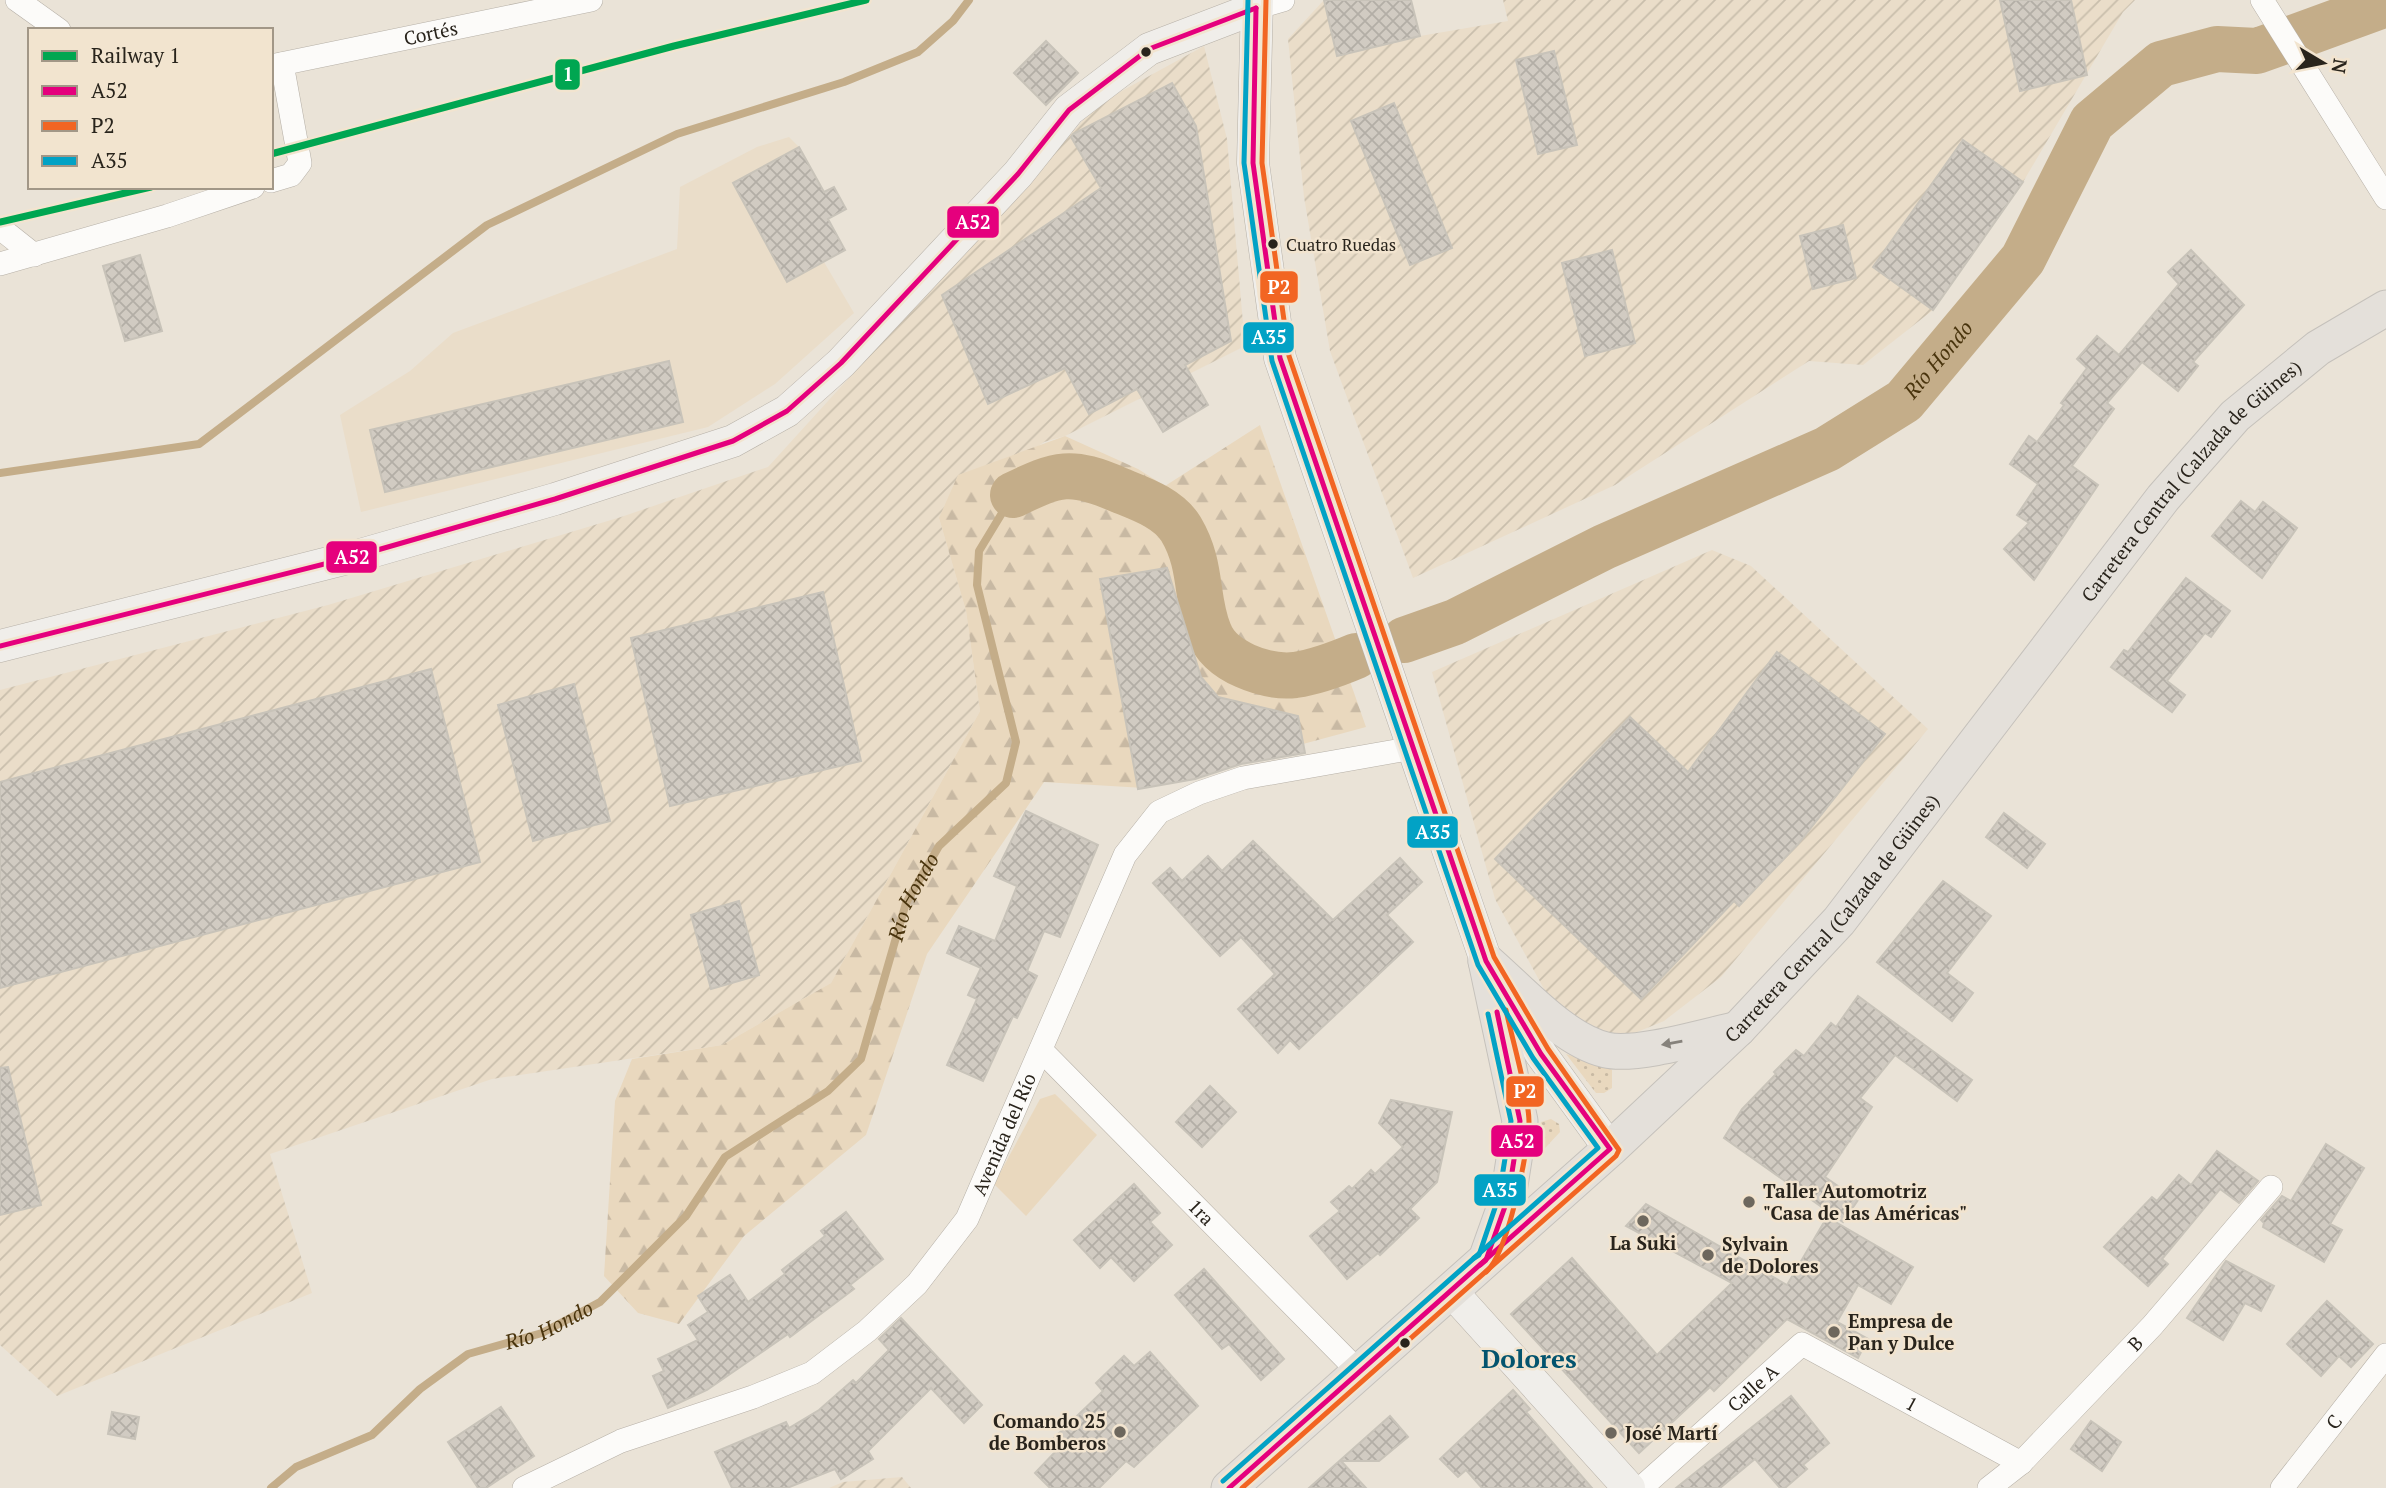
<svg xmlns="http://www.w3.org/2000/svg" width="2386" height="1488" viewBox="0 0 2386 1488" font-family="'PT Serif',serif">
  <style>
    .built { fill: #eaddc9 }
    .industrial { fill: url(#industrial-furrows) }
    .grass { fill: url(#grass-dots) }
    .forest { fill: url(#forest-firs) }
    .park { fill: #e9d8be }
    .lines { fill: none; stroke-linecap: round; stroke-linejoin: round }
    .stream { stroke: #c4ad89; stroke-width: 8 }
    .river { stroke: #c4ad89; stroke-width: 46 }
    .building { fill: url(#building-cross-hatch); stroke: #c8c3b9; stroke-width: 2 }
    .street-casing { stroke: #b6b0a7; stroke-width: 24 }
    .secondary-casing { stroke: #b6b0a7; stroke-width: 33 }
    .primary-casing { stroke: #c5c1bb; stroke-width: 37 }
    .street { stroke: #fcfbf9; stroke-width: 23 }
    .secondary { stroke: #f0eeea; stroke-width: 32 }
    .primary { stroke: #e4e0da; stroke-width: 35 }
    .bus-1-casing { stroke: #f2e4cf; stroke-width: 10 }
    .bus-2-casing { stroke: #f2e4cf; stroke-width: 10 }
    .bus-3-casing { stroke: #f2e4cf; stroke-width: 10 }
    .bus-1 { stroke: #e5007d; stroke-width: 5 }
    .bus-2 { stroke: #f26522; stroke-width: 5 }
    .bus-3 { stroke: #02a2c5; stroke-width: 5 }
    .rail-1-casing { stroke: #f2e4cf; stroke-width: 12 }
    .rail-1 { stroke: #00a651; stroke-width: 7 }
    .oneway { fill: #86827b }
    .bus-dot { fill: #29241c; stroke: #f2e4cf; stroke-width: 2.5 }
    .poi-dot { fill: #6d675d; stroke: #f2e4cf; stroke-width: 2.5 }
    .labels { text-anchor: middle; stroke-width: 5; stroke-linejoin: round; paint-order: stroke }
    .bus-label { font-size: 17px; fill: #29241c; stroke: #f2e4cf; text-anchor: start }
    .street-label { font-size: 19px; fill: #29241c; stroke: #f2e4cf }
    .poi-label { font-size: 19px; font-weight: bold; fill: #29241c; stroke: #f2e4cf; text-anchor: start }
    .water-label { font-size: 21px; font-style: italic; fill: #49340d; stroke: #f2e4cf }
    .district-label { font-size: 26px; font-weight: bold; fill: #04546e; stroke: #f2e4cf }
    .line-badge { stroke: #f2e4cf; stroke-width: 2.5 }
    .badge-label { font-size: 19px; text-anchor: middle; font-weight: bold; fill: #fff }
  </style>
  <defs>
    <pattern id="industrial-furrows" width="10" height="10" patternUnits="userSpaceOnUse" patternTransform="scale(1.75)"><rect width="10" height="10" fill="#eaddc9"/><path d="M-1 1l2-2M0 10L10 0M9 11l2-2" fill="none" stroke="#c9beac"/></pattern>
    <pattern id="grass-dots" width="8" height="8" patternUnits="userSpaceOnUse" patternTransform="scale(1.75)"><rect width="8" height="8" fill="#e9d8be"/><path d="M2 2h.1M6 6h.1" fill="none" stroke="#c8b9a3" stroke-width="1.8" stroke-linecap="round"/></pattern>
    <pattern id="forest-firs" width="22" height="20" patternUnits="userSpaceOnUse" patternTransform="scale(1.75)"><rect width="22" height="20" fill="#e9d8be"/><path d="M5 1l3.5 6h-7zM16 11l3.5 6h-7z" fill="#c8b9a3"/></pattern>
    <pattern id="building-cross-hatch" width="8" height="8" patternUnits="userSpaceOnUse" patternTransform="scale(1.75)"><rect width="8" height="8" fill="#d1cbc2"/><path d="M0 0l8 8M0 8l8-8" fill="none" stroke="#b3aea6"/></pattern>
  </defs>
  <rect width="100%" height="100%" fill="#eae3d7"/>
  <!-- built -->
  <polygon class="built" points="789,137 799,147 824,192 834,187 846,209 828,219 845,250 824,262 854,313 775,384 708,427 361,512 340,415 410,371 453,333 677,249 680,187 757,147"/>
  <!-- industrial -->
  <g class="industrial">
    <polygon points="1324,0 1338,56 1420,36 1508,21 1503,0 2135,0 2123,12 2023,182 1933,310 1863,365 1809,361 1615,485 1413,578 1330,351 1304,197 1288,39"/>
    <polygon points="1204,46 1227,139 1245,346 1065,436 1044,442 939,518 966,611 980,711 831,983 722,1045 492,1079 270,1154 312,1293 57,1396 0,1345 0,690 328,605 621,517 768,467 1098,104"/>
    <polygon points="1712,550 1751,566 1928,729 1721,977 1664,1021 1625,1037 1584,1030 1551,1002 1495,899 1432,672"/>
    <polygon points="902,1477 911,1488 829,1488 843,1482"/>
  </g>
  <!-- grass -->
  <g class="grass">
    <polygon points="1566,1054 1601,1064 1612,1070 1612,1088 1604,1093 1596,1093"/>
    <polygon points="1551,1119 1559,1124 1560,1132 1535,1159 1541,1122"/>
  </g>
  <!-- forest -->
  <polygon class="forest" points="1260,425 1366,727 1303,744 1297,716 1218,697 1201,677 1167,568 1100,579 1144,788 1044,782 927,954 866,1135 744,1236 679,1324 638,1313 604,1276 615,1101 632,1059 722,1045 831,983 980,711 966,611 939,518 958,475 1065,436 1138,469 1165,486"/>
  <!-- park -->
  <polygon class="park" points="1055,1094 1097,1135 1026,1216 994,1184 1040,1099"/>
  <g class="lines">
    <!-- stream -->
    <g class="stream">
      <polyline points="0,473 199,444 487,225 677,134 844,82 918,52 953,21 969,0"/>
      <path id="s1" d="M271,1488L296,1467L372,1435L420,1389L468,1354L542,1333L600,1302L686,1216L725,1157L828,1091L861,1059L906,903L939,846L1006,783L1016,742L977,585L979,551L1013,495"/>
    </g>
    <!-- river -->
    <g class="river">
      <path d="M1013,495C1058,473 1071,469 1119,490C1141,499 1168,508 1181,529C1203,566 1195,598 1209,632C1220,662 1266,678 1295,675C1316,672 1337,664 1356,656"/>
      <path id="s2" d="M1404,640L1455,622L1604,547L1827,449L1904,401L2023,259L2092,122L2161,64L2217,49L2257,51L2386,4"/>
    </g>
  </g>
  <!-- building -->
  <g class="building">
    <polygon points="1324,0 1411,0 1420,36 1337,56"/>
    <polygon points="2000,0 2071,0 2087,75 2020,91"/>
    <polygon points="1046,41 1078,73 1046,105 1014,73"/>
    <polygon points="1554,51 1577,145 1538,154 1516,60"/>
    <polygon points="1172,83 1196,126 1231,341 1185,365 1208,405 1163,432 1137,389 1089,414 1065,368 988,404 942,295 1101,188 1071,137 1073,134"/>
    <polygon points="1394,103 1452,248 1410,265 1351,121"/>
    <polygon points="1963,140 2023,182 1933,310 1873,267"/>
    <polygon points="799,147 824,192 834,187 846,209 828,219 845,250 787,282 733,183"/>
    <polygon points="1843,225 1856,278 1813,289 1800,236"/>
    <polygon points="1612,250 1635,343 1585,356 1562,263"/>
    <polygon points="2191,250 2244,305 2193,362 2198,366 2178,391 2142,362 2107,403 2114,409 2072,466 2098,485 2034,580 2004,549 2029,523 2017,515 2038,484 2010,464 2029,436 2037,442 2064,405 2061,403 2087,368 2077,359 2097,336 2119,355 2179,284 2168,272"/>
    <polygon points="140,255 162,331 125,341 103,266"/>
    <polygon points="669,361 683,422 385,492 370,430"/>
    <polygon points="2241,501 2255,512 2263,502 2297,528 2262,578 2212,536"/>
    <polygon points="1167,568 1201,677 1218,697 1298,716 1305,753 1241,764 1195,779 1138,789 1100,579"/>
    <polygon points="2186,578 2230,611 2211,637 2205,633 2167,681 2185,695 2172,712 2111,667 2124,650 2128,652"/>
    <polygon points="823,592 861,761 670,806 631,638"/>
    <polygon points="1777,652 1885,734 1798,844 1739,906 1734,901 1641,999 1495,859 1630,717 1688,772"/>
    <polygon points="431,669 480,862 0,988 0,782"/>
    <polygon points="574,684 610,821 533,841 498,705"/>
    <polygon points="1026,811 1098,845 1060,937 1044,931 1027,971 1037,976 1017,1018 1013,1016 983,1081 947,1065 977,999 968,995 981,968 947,953 959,926 995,941 1017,886 994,876"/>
    <polygon points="2004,813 2045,844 2027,868 1986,837"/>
    <polygon points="1253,841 1333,920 1400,858 1422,882 1387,915 1413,942 1299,1049 1290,1040 1278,1053 1238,1009 1275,974 1241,937 1220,956 1153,883 1170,868 1182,881 1208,856 1222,871"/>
    <polygon points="1943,881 1991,916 1947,973 1973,993 1952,1021 1877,962"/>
    <polygon points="739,901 759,975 711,989 691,915"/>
    <polygon points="1858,996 1972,1080 1957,1101 1895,1055 1860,1098 1872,1107 1825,1177 1858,1200 1843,1222 1724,1138 1742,1109 1776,1074 1774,1072 1796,1050 1804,1056 1831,1023 1836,1027"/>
    <polygon points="8,1067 41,1205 0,1215 0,1068"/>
    <polygon points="1210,1086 1236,1112 1202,1147 1176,1122"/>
    <polygon points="1391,1100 1452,1112 1437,1182 1410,1209 1419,1218 1380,1255 1378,1253 1347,1279 1310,1236 1340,1211 1331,1202 1349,1186 1352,1189 1371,1170 1375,1174 1403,1147 1379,1123"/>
    <polygon points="2326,1144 2364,1168 2330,1224 2342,1230 2324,1262 2263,1227 2264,1223 2261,1220 2282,1196 2291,1201"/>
    <polygon points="2217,1151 2258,1181 2239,1203 2220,1189 2162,1259 2168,1264 2148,1286 2104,1247 2152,1197 2157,1201 2179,1175 2191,1185"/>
    <polygon points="1134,1184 1160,1213 1150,1222 1172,1245 1134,1281 1111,1257 1100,1268 1074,1240"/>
    <polygon points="1646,1204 1787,1285 1827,1217 1913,1267 1891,1304 1858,1285 1837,1322 1868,1339 1858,1358 1787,1319 1714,1391 1710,1387 1639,1453 1511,1314 1572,1258 1657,1355 1732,1283 1626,1226"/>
    <polygon points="846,1212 883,1259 850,1285 854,1289 790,1337 788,1334 707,1390 668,1408 653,1376 664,1371 658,1359 698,1340 688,1325 708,1312 698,1296 730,1275 748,1302 785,1274 782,1270 825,1236 821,1231"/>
    <polygon points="2226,1261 2274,1286 2261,1311 2245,1303 2223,1340 2187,1318"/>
    <polygon points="1204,1269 1284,1359 1261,1380 1229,1344 1222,1349 1175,1295"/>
    <polygon points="2327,1301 2373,1344 2351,1367 2339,1356 2321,1376 2287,1344"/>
    <polygon points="901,1318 982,1405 964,1423 931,1388 868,1451 873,1459 841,1479 835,1469 787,1488 732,1488 715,1452 786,1422 789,1428 819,1410 853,1380 856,1383 889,1350 879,1339"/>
    <polygon points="1150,1352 1198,1406 1134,1467 1126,1461 1099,1488 1050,1488 1035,1473 1058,1449 1050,1442 1103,1391 1096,1383 1124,1356 1134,1366"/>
    <polygon points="1513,1390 1530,1409 1526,1412 1592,1488 1482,1488 1466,1470 1458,1477 1440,1459"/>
    <polygon points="1791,1396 1829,1443 1803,1465 1807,1469 1785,1488 1780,1488 1755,1459 1720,1488 1676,1488"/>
    <polygon points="501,1407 534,1456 486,1488 478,1488 448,1442"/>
    <polygon points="112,1412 139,1417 135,1439 108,1434"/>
    <polygon points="1390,1416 1408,1437 1379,1461 1341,1461 1366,1488 1309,1488"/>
    <polygon points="2091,1421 2121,1442 2102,1471 2071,1449"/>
  </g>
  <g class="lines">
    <!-- street casing -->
    <g class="street-casing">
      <g id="street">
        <polyline points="17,0 59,30"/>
        <polyline points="2262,0 2386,198"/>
        <polyline points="1256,8 1283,0"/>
        <path id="s3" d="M271,66L591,0"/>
        <polyline points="271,181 291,175 300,163 282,64"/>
        <polyline points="0,228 34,255"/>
        <polyline points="0,264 167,216 253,187"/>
        <path id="s4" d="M1041,1050L1360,1373"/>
        <path id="s5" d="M524,1488L621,1441L753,1397L812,1373L867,1331L917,1284L967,1219L1125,855L1159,812L1199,793L1243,778L1413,748"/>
        <path id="s6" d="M1641,1488L1802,1344L2021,1463"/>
        <path id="s7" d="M1989,1488L2021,1463L2152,1326L2271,1187"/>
        <path id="s8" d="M2282,1488L2386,1355"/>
      </g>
    </g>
    <!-- secondary casing -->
    <g class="secondary-casing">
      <g id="secondary">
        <polyline points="1257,0 1253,163 1280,358 1486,961 1541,1054 1610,1149"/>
        <polyline points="0,646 360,555 555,499 733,441 787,411 841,363 1018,174 1069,110 1149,49 1256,8"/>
        <polyline points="1451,1291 1629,1488"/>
      </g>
    </g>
    <!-- primary casing -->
    <g class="primary-casing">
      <g id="primary">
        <polyline points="1486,961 1520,1121 1508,1198 1488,1254"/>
        <path d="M1486,961C1520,990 1563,1040 1606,1050C1636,1057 1706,1036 1738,1029"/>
        <path id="s9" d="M1229,1488L1610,1149L1738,1029L1839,921L2163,498L2235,416L2318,348L2386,308"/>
      </g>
    </g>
    <!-- street -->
    <use href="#street" class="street"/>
    <!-- secondary -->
    <use href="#secondary" class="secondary"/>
    <!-- primary -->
    <use href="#primary" class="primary"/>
    <!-- bus-1 casing -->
    <g class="bus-1-casing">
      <g id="bus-1">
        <polyline points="0,646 360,555 555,499 733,441 787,411 841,363 1018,174 1069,110 1149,49 1256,8"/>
        <polyline points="1480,1265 1486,1260 1508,1198 1520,1121 1497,1012"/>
        <polyline points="1229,1488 1610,1149 1541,1054 1486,961 1280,358 1253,163 1256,8"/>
      </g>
    </g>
    <!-- bus-2 casing -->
    <g class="bus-2-casing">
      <g id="bus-2">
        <path d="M1486,1272C1508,1253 1528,1153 1529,1122C1529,1096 1512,1039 1506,1010"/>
        <polyline points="1242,1488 1616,1156 1619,1150 1548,1049 1494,957 1289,356 1262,163 1266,0"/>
      </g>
    </g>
    <!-- bus-3 casing -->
    <g class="bus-3-casing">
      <g id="bus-3">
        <polyline points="1474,1258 1479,1255 1499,1196 1511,1121 1488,1014"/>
        <polyline points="1223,1481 1598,1148 1533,1058 1478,965 1272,361 1244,163 1248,0"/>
      </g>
    </g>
    <!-- bus-1 -->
    <use href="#bus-1" class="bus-1"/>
    <!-- bus-2 -->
    <use href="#bus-2" class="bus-2"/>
    <!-- bus-3 -->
    <use href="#bus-3" class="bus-3"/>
    <!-- rail-1 casing -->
    <g class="rail-1-casing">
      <g id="rail-1">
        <polyline points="271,154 674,46 866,0"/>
        <polyline points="0,222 151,187"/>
      </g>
    </g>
    <!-- rail-1 -->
    <use href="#rail-1" class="rail-1"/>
  </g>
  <!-- one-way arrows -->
  <defs><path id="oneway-solid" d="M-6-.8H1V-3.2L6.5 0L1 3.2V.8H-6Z" transform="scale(1.75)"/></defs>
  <use class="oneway" href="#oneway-solid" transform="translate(1672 1043) rotate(170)"/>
  <!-- markers -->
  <g class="bus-dot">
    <circle cx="1146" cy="52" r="6"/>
    <circle cx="1273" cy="244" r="6"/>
    <circle cx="1405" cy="1343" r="6"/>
  </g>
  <g class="poi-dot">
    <circle cx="1749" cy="1202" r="7"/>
    <circle cx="1643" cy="1221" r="7"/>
    <circle cx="1708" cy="1255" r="7"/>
    <circle cx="1834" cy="1332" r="7"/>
    <circle cx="1120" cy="1432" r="7"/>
    <circle cx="1611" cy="1433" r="7"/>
  </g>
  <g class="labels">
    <!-- bus labels -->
    <g class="bus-label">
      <text x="1286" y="251">Cuatro Ruedas</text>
    </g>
    <!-- street labels -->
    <g class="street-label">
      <text dy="7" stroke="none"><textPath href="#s3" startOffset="163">Cortés</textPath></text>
      <text dy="7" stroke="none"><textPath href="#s9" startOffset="1398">Carretera Central (Calzada de Güines)</textPath></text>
      <text dy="7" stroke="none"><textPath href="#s9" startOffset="831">Carretera Central (Calzada de Güines)</textPath></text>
      <text dy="7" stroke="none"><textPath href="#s5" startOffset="623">Avenida del Río</textPath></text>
      <text dy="7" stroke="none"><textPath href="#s4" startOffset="228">1ra</textPath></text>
      <text dy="7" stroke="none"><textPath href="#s7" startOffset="206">B</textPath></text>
      <text dy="7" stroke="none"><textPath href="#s6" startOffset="150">Calle A</textPath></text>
      <text dy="7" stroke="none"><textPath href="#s6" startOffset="341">1</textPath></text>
      <text dy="7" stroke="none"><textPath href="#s8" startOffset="84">C</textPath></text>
    </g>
    <!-- poi labels -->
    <g class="poi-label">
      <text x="1763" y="1198">Taller Automotriz<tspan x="1763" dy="22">"Casa de las Américas"</tspan></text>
      <text x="1643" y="1250" text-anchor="middle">La Suki</text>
      <text x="1722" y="1251">Sylvain<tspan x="1722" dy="22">de Dolores</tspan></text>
      <text x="1848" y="1328">Empresa de<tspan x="1848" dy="22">Pan y Dulce</tspan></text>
      <text x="1106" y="1428" text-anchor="end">Comando 25<tspan x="1106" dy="22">de Bomberos</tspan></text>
      <text x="1625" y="1440">José Martí</text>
    </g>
    <!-- water labels -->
    <g class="water-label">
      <text dy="7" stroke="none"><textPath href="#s2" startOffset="609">Río Hondo</textPath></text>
      <text dy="7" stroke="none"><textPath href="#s1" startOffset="915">Río Hondo</textPath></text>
      <text dy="7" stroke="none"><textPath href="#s1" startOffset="327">Río Hondo</textPath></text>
    </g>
    <!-- district labels -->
    <g class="district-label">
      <text x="1529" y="1368">Dolores</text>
    </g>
  </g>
  <g class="line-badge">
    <rect x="554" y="58" width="27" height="33" rx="7" fill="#00a651"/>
    <rect x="946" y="205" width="54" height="34" rx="7" fill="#e5007d"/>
    <rect x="1259" y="270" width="40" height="34" rx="7" fill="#f26522"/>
    <rect x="1242" y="321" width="53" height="33" rx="7" fill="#02a2c5"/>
    <rect x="325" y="540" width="53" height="34" rx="7" fill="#e5007d"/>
    <rect x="1406" y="815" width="53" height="34" rx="7" fill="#02a2c5"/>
    <rect x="1505" y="1075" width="40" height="33" rx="7" fill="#f26522"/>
    <rect x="1490" y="1124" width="54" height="34" rx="7" fill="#e5007d"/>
    <rect x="1473" y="1173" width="54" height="34" rx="7" fill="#02a2c5"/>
  </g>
  <g class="badge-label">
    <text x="568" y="81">1</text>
    <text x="973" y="229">A52</text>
    <text x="1279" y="294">P2</text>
    <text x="1269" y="344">A35</text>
    <text x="352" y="564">A52</text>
    <text x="1433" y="839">A35</text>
    <text x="1525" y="1098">P2</text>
    <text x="1517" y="1148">A52</text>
    <text x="1500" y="1197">A35</text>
  </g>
  <!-- legend -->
  <rect x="28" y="28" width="245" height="161" fill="#f2e4cf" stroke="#a29787" stroke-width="2"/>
  <rect x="42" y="51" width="35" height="10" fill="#00a651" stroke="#a29787" stroke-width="2"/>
  <text x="91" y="63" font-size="21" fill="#29241c">Railway 1</text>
  <rect x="42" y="86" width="35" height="10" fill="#e5007d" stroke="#a29787" stroke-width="2"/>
  <text x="91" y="98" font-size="21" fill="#29241c">A52</text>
  <rect x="42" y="121" width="35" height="10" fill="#f26522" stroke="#a29787" stroke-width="2"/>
  <text x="91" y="133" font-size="21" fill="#29241c">P2</text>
  <rect x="42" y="156" width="35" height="10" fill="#02a2c5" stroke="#a29787" stroke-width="2"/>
  <text x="91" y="168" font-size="21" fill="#29241c">A35</text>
  <!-- north arrow -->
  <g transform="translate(2323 63) rotate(100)" stroke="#f2e4cf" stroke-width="5" paint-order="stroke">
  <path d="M0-5L12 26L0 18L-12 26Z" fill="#29241c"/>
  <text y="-10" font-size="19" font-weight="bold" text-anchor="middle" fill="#29241c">N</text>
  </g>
</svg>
